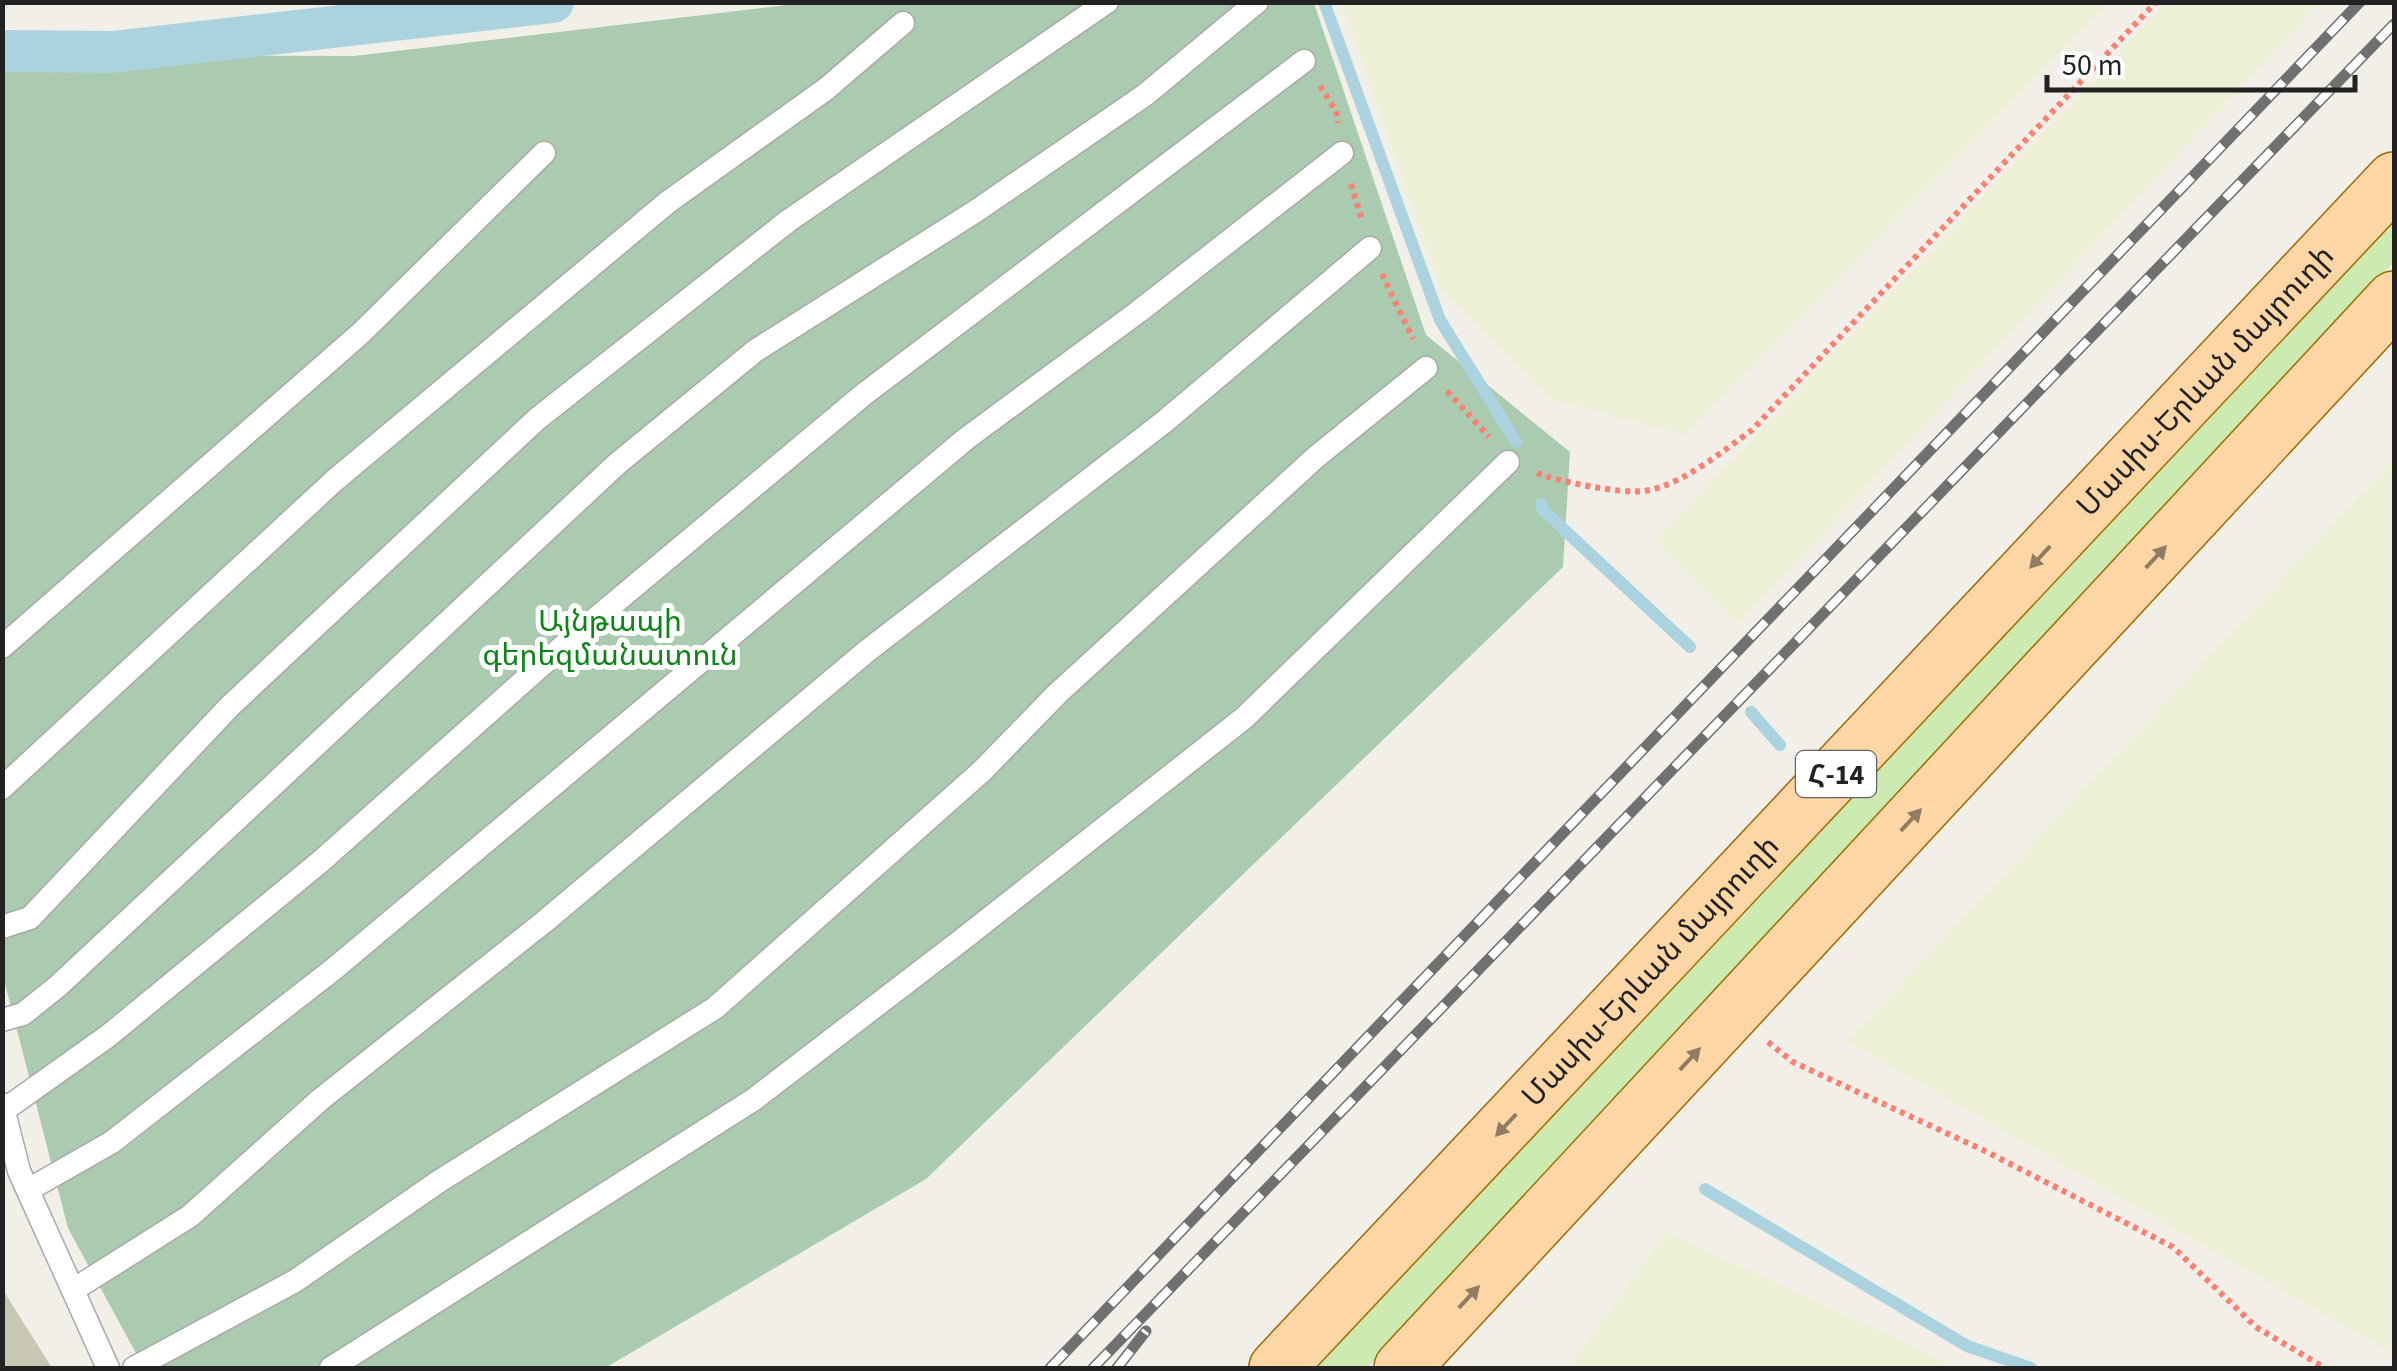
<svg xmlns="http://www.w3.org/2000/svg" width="2397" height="1371" viewBox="0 0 2397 1371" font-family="'Source Sans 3','Noto Sans Armenian',sans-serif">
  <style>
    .construction { fill: #c7c7b4 }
    .farmland { fill: #eef0d5 }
    .grass { fill: #cdebb0 }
    .cemetery { fill: #aacbaf }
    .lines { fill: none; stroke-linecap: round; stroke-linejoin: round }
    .stream { stroke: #aad3df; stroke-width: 12 }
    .canal { stroke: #aad3df; stroke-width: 42 }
    .service-casing { stroke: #a9a9a9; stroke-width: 25 }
    .primary-casing { stroke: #a06b00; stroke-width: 58 }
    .path { stroke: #fa8072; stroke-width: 6; stroke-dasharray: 5 5; stroke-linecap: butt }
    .service { stroke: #fff; stroke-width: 22 }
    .primary { stroke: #fcd6a4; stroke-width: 55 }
    .rail-casing { stroke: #707070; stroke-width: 11 }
    .rail { stroke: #fff; stroke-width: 8; stroke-dasharray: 22; stroke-linecap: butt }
    .oneway { fill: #8f7c63 }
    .labels { text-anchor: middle; stroke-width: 10; stroke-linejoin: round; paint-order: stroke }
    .shield { fill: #fff; stroke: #646464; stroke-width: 2.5 }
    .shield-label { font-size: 28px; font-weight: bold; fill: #222 }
    .street-label { font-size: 30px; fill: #222; stroke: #fff }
    .park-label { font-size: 30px; fill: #0c8416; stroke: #fff }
  </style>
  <rect width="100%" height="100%" fill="#f2efe9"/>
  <!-- construction -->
  <polygon class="construction" points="2,1290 3,1290 52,1368 3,1368"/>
  <!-- farmland -->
  <g class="farmland">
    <polygon points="1342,3 1342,2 2109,3 1684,435 1548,398 1441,289"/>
    <polygon points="2167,3 2320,3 1739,623 1655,541"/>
    <polygon points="2394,459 2394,1354 1847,1041"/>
    <polygon points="1666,1232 1959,1368 1568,1368"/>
  </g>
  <!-- grass -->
  <polygon class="grass" points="2394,214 2394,262 1367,1368 1315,1368 1518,1148"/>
  <!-- cemetery -->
  <polygon class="cemetery" points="813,2 1314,3 1426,335 1570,452 1563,567 926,1179 605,1368 144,1368 68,1228 3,976 2,55 354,56"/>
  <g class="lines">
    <!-- stream -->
    <g class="stream">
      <polyline points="1324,2 1440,320 1516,442"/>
      <polyline points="1541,504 1543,510 1690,647"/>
      <polyline points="1751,712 1780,745"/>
      <polyline points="1705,1189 1967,1346 2031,1368"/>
    </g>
    <!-- canal -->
    <polyline class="canal" points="2,51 112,52 553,2"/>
    <!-- service casing -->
    <g class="service-casing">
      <g id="service">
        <polyline points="2,647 361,333 544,153"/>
        <polyline points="2,788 335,480 668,202 826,89 903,23"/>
        <polyline points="2,927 30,918 230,706 537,419 788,221 1107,2"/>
        <polyline points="2,1020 23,1014 58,986 618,463 755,351 976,211 1145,95 1257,2"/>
        <polyline points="2,1104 19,1171 108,1368"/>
        <polyline points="4,1110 108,1036 320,862 570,640 863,395 1304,61"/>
        <polyline points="28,1190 112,1142 335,968 967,438 1138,312 1342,153"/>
        <polyline points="73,1290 190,1216 321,1099 544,922 867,651 1164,422 1370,248"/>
        <polyline points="134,1368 295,1281 438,1182 715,1008 982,771 1058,693 1316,457 1426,368"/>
        <polyline points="331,1368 753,1100 963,939 1244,718 1508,462"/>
      </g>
    </g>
    <!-- primary casing -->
    <g class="primary-casing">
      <g id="primary">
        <path id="s1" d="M1277,1368L2394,180"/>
        <polyline points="1402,1368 2394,299"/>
      </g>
    </g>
    <!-- path -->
    <g class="path">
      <polyline points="1320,86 1336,111 1338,123"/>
      <polyline points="1351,184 1362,220"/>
      <polyline points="1382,274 1413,339"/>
      <polyline points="1447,391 1489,437"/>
      <path d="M1537,473C1559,482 1622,494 1644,491C1681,486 1723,451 1752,430L2156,2"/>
      <polyline points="1768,1042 1793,1062 1983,1150 2173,1247 2256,1327 2325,1368"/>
    </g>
    <!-- service -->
    <use href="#service" class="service"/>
    <!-- primary -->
    <use href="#primary" class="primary"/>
    <!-- rail casing -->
    <g class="rail-casing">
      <g id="rail">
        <polyline points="1050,1368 2360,2"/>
        <polyline points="1093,1368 2394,24"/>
        <polyline points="1117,1368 1146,1331"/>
      </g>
    </g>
    <!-- rail -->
    <use href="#rail" class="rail"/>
  </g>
  <!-- one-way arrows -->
  <defs><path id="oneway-solid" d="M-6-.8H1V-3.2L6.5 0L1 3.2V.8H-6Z" transform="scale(2.5)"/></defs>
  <g class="oneway">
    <use href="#oneway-solid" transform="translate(2040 557) rotate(133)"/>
    <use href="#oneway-solid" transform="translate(2156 557) rotate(-47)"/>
    <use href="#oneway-solid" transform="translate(1911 820) rotate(-47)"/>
    <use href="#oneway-solid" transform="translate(1690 1059) rotate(-47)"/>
    <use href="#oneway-solid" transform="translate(1506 1125) rotate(133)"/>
    <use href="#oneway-solid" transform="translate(1469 1297) rotate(-47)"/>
  </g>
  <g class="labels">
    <!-- shield labels -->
    <rect class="shield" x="1796" y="751" width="80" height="46" rx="8"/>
    <g class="shield-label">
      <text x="1836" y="784">Հ-14</text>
    </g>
    <!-- street labels -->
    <g class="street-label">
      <text dy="10" stroke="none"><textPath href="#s1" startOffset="1355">Մասիս-Երևան մայրուղի</textPath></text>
      <text dy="10" stroke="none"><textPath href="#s1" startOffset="545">Մասիս-Երևան մայրուղի</textPath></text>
    </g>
    <!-- park labels -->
    <g class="park-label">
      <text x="610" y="631">Այնթապի<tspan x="610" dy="34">գերեզմանատուն</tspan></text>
    </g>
  </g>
  <!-- border -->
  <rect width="2397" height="1371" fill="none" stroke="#222222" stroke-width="10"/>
  <!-- scale -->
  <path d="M2047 75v15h308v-15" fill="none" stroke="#222222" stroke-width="5"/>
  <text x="2062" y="75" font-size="30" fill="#222222" stroke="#ffffff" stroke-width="8" paint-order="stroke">50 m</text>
</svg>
